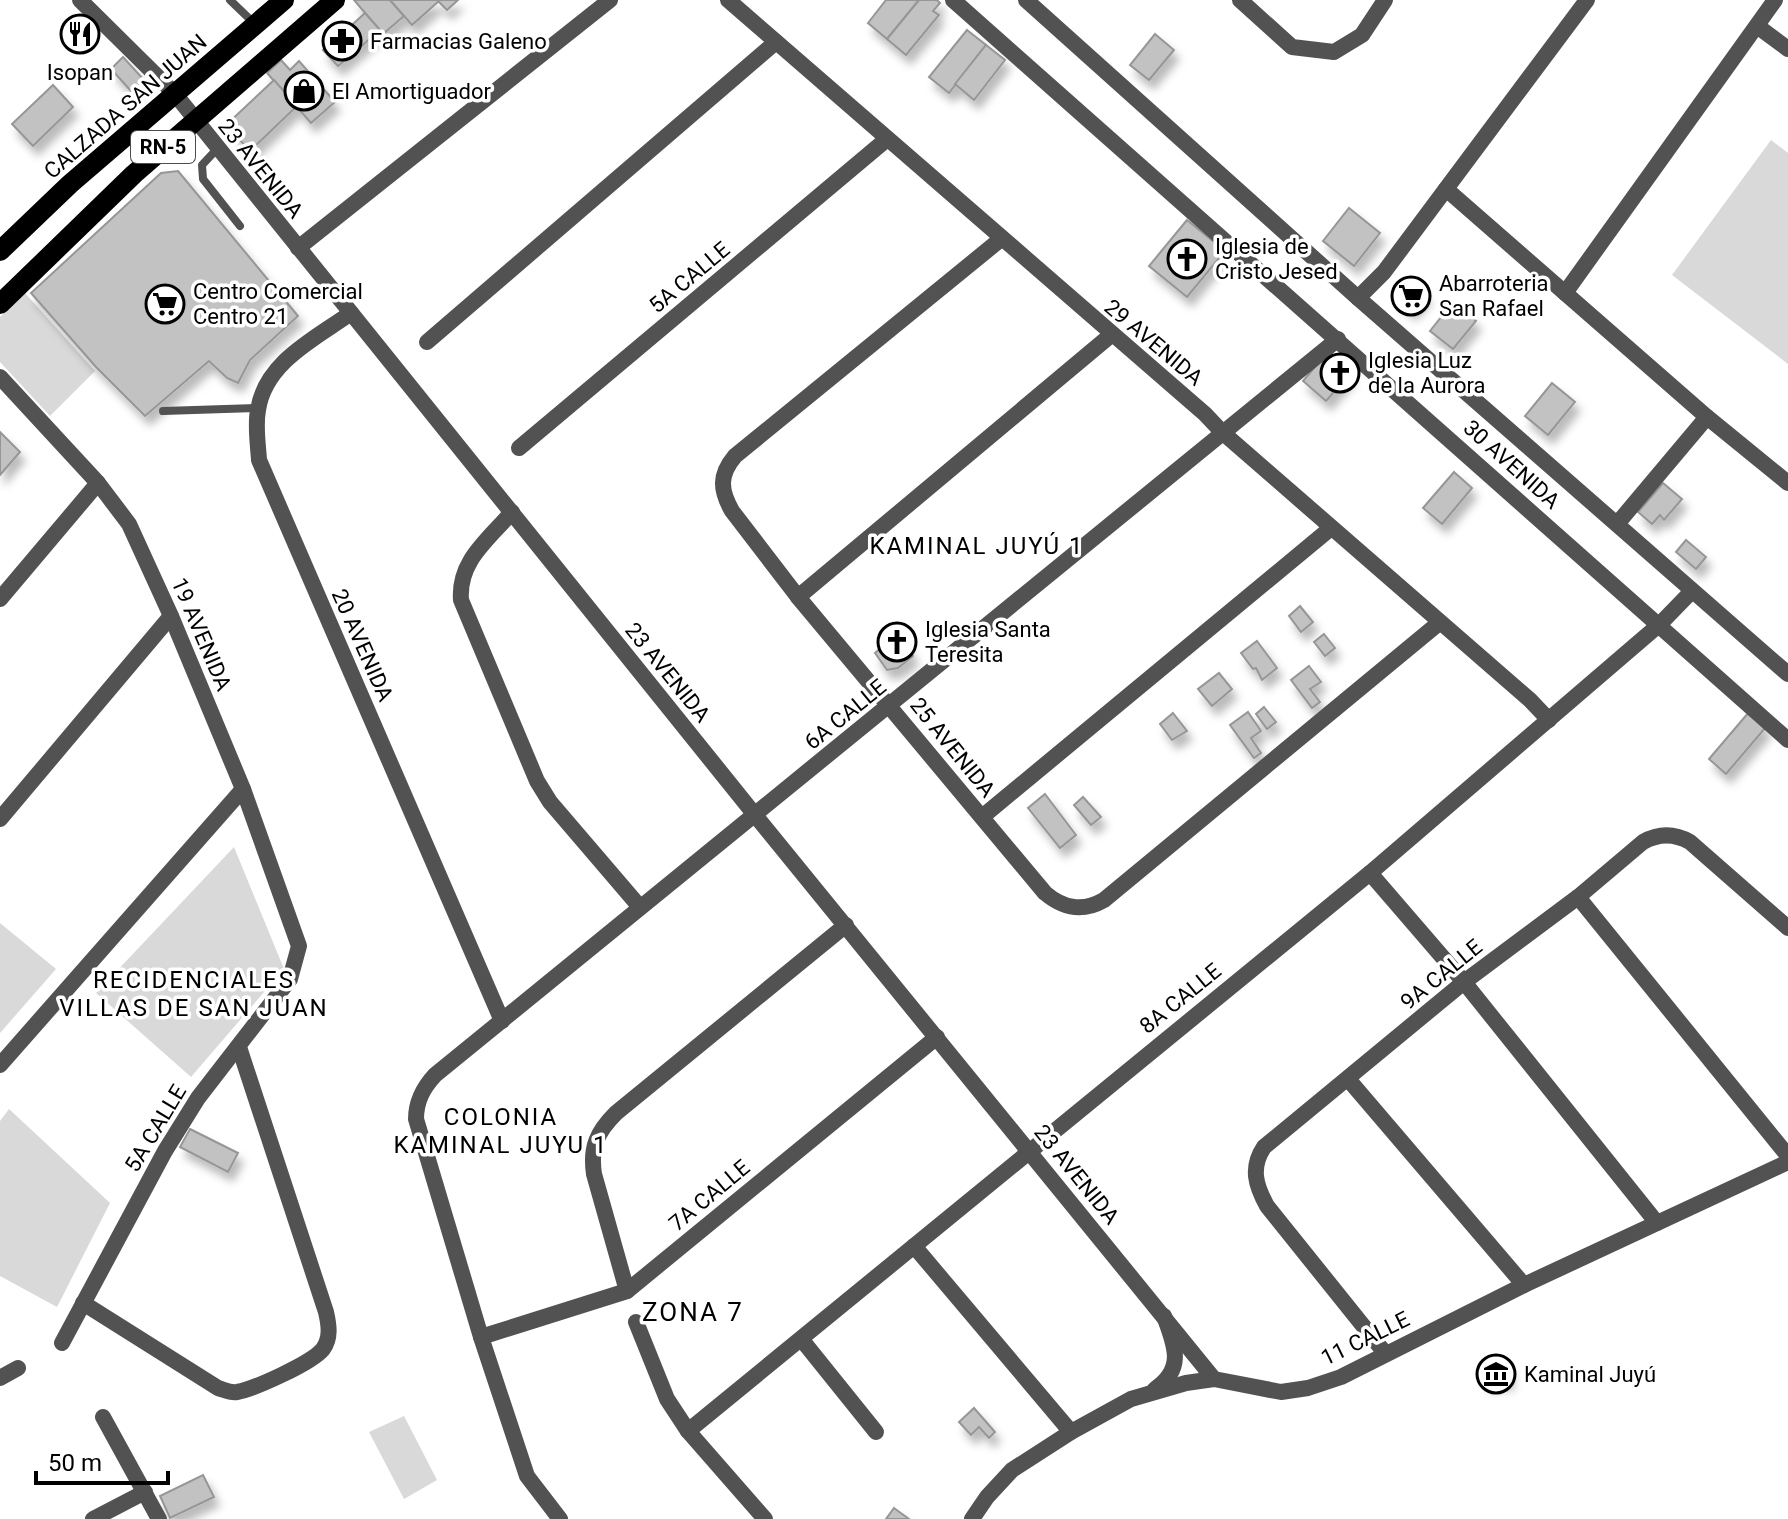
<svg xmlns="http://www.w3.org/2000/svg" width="1788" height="1519" viewBox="0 0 1788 1519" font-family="Roboto,sans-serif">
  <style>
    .green { fill: #d9d9d9 }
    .building { fill: #c2c2c2; stroke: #969696; stroke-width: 2; filter: url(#shadow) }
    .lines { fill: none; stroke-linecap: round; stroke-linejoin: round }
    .service { stroke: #525252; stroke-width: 8 }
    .minor { stroke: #525252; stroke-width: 16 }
    .tertiary { stroke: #525252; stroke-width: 16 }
    .primary { stroke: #000; stroke-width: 20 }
    .labels { text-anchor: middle; stroke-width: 7; stroke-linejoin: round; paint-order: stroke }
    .shield { fill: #fff; stroke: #4c4c4c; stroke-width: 2 }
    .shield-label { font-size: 20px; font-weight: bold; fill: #000 }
    .poi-label { font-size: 22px; fill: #000; stroke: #fff; text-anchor: start }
    .street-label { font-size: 22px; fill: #000; stroke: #fff }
    .neighbourhood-label { font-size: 24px; letter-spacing: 2px; fill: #000; stroke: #fff }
    .quarter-label { font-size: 26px; letter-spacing: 2px; fill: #000; stroke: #fff }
  </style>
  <defs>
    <filter id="shadow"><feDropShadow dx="5" dy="9" stdDeviation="4" flood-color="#0004"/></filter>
  </defs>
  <rect width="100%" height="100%" fill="#fff"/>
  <!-- green -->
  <g class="green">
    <polygon points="1771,140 1788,153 1788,364 1672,275"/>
    <polygon points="24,292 95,371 50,416 0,362 0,317"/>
    <polygon points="234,847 284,969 191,1077 96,993"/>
    <polygon points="0,923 56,969 0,1033"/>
    <polygon points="9,1109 110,1203 57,1307 0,1276 0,1121"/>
    <polygon points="404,1416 437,1480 404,1499 369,1432"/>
  </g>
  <!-- building -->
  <g class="building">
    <polygon points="354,0 390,0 404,16 383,34"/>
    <polygon points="390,0 437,0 439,1 412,25"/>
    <polygon points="437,0 458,0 447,10"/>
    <polygon points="886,0 919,0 887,39 868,23"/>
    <polygon points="919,0 937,0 940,3 933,11 939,15 906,55 887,39"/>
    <polygon points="365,13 380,30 357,50 343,33"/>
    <polygon points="967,30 986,45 949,93 929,77"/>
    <polygon points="343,33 357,50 338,66 323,50"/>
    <polygon points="1155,34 1174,50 1149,80 1130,65"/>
    <polygon points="986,45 1005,60 974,100 955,84"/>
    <polygon points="123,57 144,80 131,91 111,69"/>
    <polygon points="281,60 290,70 299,61 335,102 311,123 267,73"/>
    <polygon points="274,80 297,106 250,151 226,125"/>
    <polygon points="53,85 73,107 33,146 12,124"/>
    <polygon points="178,171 298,316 250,360 238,383 227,378 209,361 145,416 96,367 31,293 161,173"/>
    <polygon points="1349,208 1380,233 1354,266 1323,241"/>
    <polygon points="1187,220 1225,251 1187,297 1149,266"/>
    <polygon points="1409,280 1426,294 1411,311 1395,297"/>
    <polygon points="1453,302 1476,321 1453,349 1430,331"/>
    <polygon points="1326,354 1350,374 1326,401 1303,381"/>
    <polygon points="1552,383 1575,402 1548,435 1525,416"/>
    <polygon points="0,432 20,452 0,475"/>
    <polygon points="1454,472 1472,488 1442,524 1423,508"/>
    <polygon points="1663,483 1682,499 1664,520 1660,515 1652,524 1638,512"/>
    <polygon points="1686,540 1706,557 1696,569 1676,552"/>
    <polygon points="1300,606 1313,622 1301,632 1289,616"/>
    <polygon points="900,632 913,656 898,668 887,670 875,653"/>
    <polygon points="1324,634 1335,648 1325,656 1314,642"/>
    <polygon points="1257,641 1277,668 1262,680 1256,668 1253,669 1241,653"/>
    <polygon points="1309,666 1321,682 1310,689 1320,702 1312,708 1291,680"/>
    <polygon points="1219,673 1232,689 1212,706 1198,689"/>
    <polygon points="1264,707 1276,722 1267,729 1256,714"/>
    <polygon points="1248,712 1261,731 1251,738 1261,753 1254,758 1230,725"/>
    <polygon points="1749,712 1766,727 1726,774 1709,759"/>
    <polygon points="1173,713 1187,731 1172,740 1160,724"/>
    <polygon points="1045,794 1076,835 1060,848 1028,808"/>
    <polygon points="1083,797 1101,817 1091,825 1074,805"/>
    <polygon points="190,1129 238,1153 228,1172 180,1147"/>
    <polygon points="1508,1366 1509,1380 1485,1382 1484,1368"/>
    <polygon points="974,1408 995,1432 989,1438 979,1427 971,1435 959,1422"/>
    <polygon points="203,1475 214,1497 170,1518 160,1496"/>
    <polygon points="894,1508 909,1519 886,1519"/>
  </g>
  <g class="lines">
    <!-- service -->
    <g class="service">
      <polyline points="230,0 255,24"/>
      <polyline points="217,149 202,165 203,179 240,226"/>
      <polyline points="163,411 258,408"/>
    </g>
    <!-- minor -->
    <g class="minor">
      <polyline points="80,0 175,94 755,815 1214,1379"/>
      <polyline points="728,0 1205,414 1222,432 1530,700 1549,720"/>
      <polyline points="1240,0 1292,47 1334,52 1362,35 1385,0"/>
      <polyline points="1757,26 1788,49"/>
      <polyline points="1446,189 1707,417 1788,483"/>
      <path d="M1001,239L735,456C719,475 720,490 732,511L798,597L1045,893C1064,909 1083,912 1104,900L1439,623"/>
      <polyline points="298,248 610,0"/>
      <polyline points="1565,293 1775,0"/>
      <polyline points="1358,298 1384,272 1587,0"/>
      <path d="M351,313C316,338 265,362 258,410C255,426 258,444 259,460L502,1021"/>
      <polyline points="427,342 776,42"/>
      <polyline points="0,377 98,483 129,524 171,616 243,789 299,946 290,979 198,1098 165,1151 62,1343"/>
      <polyline points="519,448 887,139"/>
      <path d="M512,512C488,540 458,561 461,600L537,781L550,802L639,906"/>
      <polyline points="1617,524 1707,417"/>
      <polyline points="798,597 1111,335"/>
      <polyline points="0,599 98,483"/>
      <polyline points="982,817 1331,528"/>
      <polyline points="0,819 171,616"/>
      <polyline points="1370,873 1464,982 1657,1223"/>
      <polyline points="1578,897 1788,1156"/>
      <polyline points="0,1065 243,789"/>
      <polyline points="1348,1079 1524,1285"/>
      <polyline points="914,1246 1071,1432"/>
      <path d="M627,1291L594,1174C590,1147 597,1132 616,1113L846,925"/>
      <path d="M83,1303L218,1388C225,1390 230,1393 237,1392C254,1389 312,1363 323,1349C331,1338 329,1325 326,1312L239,1047"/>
      <polyline points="636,1322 667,1399 688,1431 765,1519"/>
      <polyline points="481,1337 627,1291 937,1037"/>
      <polyline points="802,1340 876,1432"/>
      <path d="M1385,1353L1267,1206C1256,1186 1250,1168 1264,1147L1464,982L1578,897L1643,842C1659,833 1674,833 1690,842L1788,928"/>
      <polyline points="0,1378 18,1368"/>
      <polyline points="103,1417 159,1519"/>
      <polyline points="688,1431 1370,873 1660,624 1692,591"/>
      <polyline points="93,1519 145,1492"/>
      <path d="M560,1519L527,1476L481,1337L416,1119C416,1101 423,1088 435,1075L1338,339"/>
    </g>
    <!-- tertiary -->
    <g class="tertiary">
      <polyline points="953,0 1788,740"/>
      <polyline points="1026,0 1358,298 1788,674"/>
      <path d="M1155,1389C1186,1368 1174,1344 1164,1316"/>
      <polyline points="972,1519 987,1497 1012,1470 1071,1432 1131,1399 1186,1383 1214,1379 1281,1392 1308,1388 1341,1377 1524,1285 1788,1162"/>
    </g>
    <!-- primary -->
    <g class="primary">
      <polyline points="0,251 70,184 284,0"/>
      <polyline points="0,304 134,174 335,0"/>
    </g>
  </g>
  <!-- icons -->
  <defs>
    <g id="restaurant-ring" transform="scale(2)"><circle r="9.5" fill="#fff" stroke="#000" stroke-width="1.5"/><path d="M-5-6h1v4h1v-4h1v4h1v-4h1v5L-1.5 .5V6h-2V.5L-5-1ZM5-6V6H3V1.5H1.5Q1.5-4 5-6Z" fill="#000"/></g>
    <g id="pharmacy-ring" transform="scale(2)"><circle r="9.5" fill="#fff" stroke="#000" stroke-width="1.5"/><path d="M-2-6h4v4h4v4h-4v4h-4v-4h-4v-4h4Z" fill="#000"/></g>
    <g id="shop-ring" transform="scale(2)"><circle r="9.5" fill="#fff" stroke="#000" stroke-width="1.5"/><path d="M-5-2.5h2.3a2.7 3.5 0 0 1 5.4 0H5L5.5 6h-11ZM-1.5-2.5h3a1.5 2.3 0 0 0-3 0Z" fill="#000"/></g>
    <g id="church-ring" transform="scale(2)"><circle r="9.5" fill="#fff" stroke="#000" stroke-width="1.5"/><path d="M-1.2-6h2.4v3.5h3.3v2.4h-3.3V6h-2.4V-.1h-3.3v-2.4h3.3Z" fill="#000"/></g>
    <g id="supermarket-ring" transform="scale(2)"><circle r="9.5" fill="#fff" stroke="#000" stroke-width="1.5"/><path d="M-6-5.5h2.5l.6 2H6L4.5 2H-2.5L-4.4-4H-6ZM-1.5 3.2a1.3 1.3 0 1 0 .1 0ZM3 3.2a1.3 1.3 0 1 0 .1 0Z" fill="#000"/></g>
    <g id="museum-ring" transform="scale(2)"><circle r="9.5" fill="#fff" stroke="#000" stroke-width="1.5"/><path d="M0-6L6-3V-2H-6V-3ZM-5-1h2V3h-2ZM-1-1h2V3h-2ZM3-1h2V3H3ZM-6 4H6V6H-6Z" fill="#000"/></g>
  </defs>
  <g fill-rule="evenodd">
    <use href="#restaurant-ring" x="80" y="34"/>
    <use href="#pharmacy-ring" x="342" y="41"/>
    <use href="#shop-ring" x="304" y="91"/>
    <use href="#church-ring" x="1187" y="259"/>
    <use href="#supermarket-ring" x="1411" y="296"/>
    <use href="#supermarket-ring" x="165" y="304"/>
    <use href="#church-ring" x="1340" y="373"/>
    <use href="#church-ring" x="897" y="642"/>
    <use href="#museum-ring" x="1496" y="1374"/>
  </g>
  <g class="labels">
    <!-- shield labels -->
    <rect class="shield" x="131" y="131" width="64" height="32" rx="6"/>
    <g class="shield-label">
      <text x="163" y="154">RN-5</text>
    </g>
    <!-- poi labels -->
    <g class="poi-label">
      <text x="370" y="49">Farmacias Galeno</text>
      <text x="80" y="80" text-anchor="middle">Isopan</text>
      <text x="332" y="99">El Amortiguador</text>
      <text x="1215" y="254">Iglesia de<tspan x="1215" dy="25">Cristo Jesed</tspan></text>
      <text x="1439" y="291">Abarroteria<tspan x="1439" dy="25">San Rafael</tspan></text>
      <text x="193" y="299">Centro Comercial<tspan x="193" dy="25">Centro 21</tspan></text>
      <text x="1368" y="368">Iglesia Luz<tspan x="1368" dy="25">de la Aurora</tspan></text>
      <text x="925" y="637">Iglesia Santa<tspan x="925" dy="25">Teresita</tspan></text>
      <text x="1524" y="1382">Kaminal Juyú</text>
    </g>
    <!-- street labels -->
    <g class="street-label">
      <text transform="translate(125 106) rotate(-41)" y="8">CALZADA SAN JUAN</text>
      <text transform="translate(261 168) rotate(51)" y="8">23 AVENIDA</text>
      <text transform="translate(689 277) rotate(-40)" y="8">5A CALLE</text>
      <text transform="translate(1154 342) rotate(40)" y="8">29 AVENIDA</text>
      <text transform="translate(1512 464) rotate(42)" y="8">30 AVENIDA</text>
      <text transform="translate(202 634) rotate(67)" y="8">19 AVENIDA</text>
      <text transform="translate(363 645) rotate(66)" y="8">20 AVENIDA</text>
      <text transform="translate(668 672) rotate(51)" y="8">23 AVENIDA</text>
      <text transform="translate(845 714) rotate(-39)" y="8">6A CALLE</text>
      <text transform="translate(953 747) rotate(51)" y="8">25 AVENIDA</text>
      <text transform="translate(1441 974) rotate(-39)" y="8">9A CALLE</text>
      <text transform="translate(1180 998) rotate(-39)" y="8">8A CALLE</text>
      <text transform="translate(155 1128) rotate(-59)" y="8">5A CALLE</text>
      <text transform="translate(1077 1174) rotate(51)" y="8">23 AVENIDA</text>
      <text transform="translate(709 1195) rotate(-40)" y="8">7A CALLE</text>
      <text transform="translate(1365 1338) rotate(-26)" y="8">11 CALLE</text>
    </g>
    <!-- neighbourhood labels -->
    <g class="neighbourhood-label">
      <text x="977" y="554">KAMINAL JUYÚ 1</text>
      <text x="194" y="988">RECIDENCIALES<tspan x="194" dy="28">VILLAS DE SAN JUAN</tspan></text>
      <text x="501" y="1125">COLONIA<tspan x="501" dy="28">KAMINAL JUYU 1</tspan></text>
    </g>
    <!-- quarter labels -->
    <g class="quarter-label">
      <text x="693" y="1321">ZONA 7</text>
    </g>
  </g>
  <!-- scale -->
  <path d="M36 1471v12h132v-12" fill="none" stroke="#000000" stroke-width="4"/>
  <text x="48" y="1471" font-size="24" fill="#000000" stroke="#ffffff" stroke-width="6" paint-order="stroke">50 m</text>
</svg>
